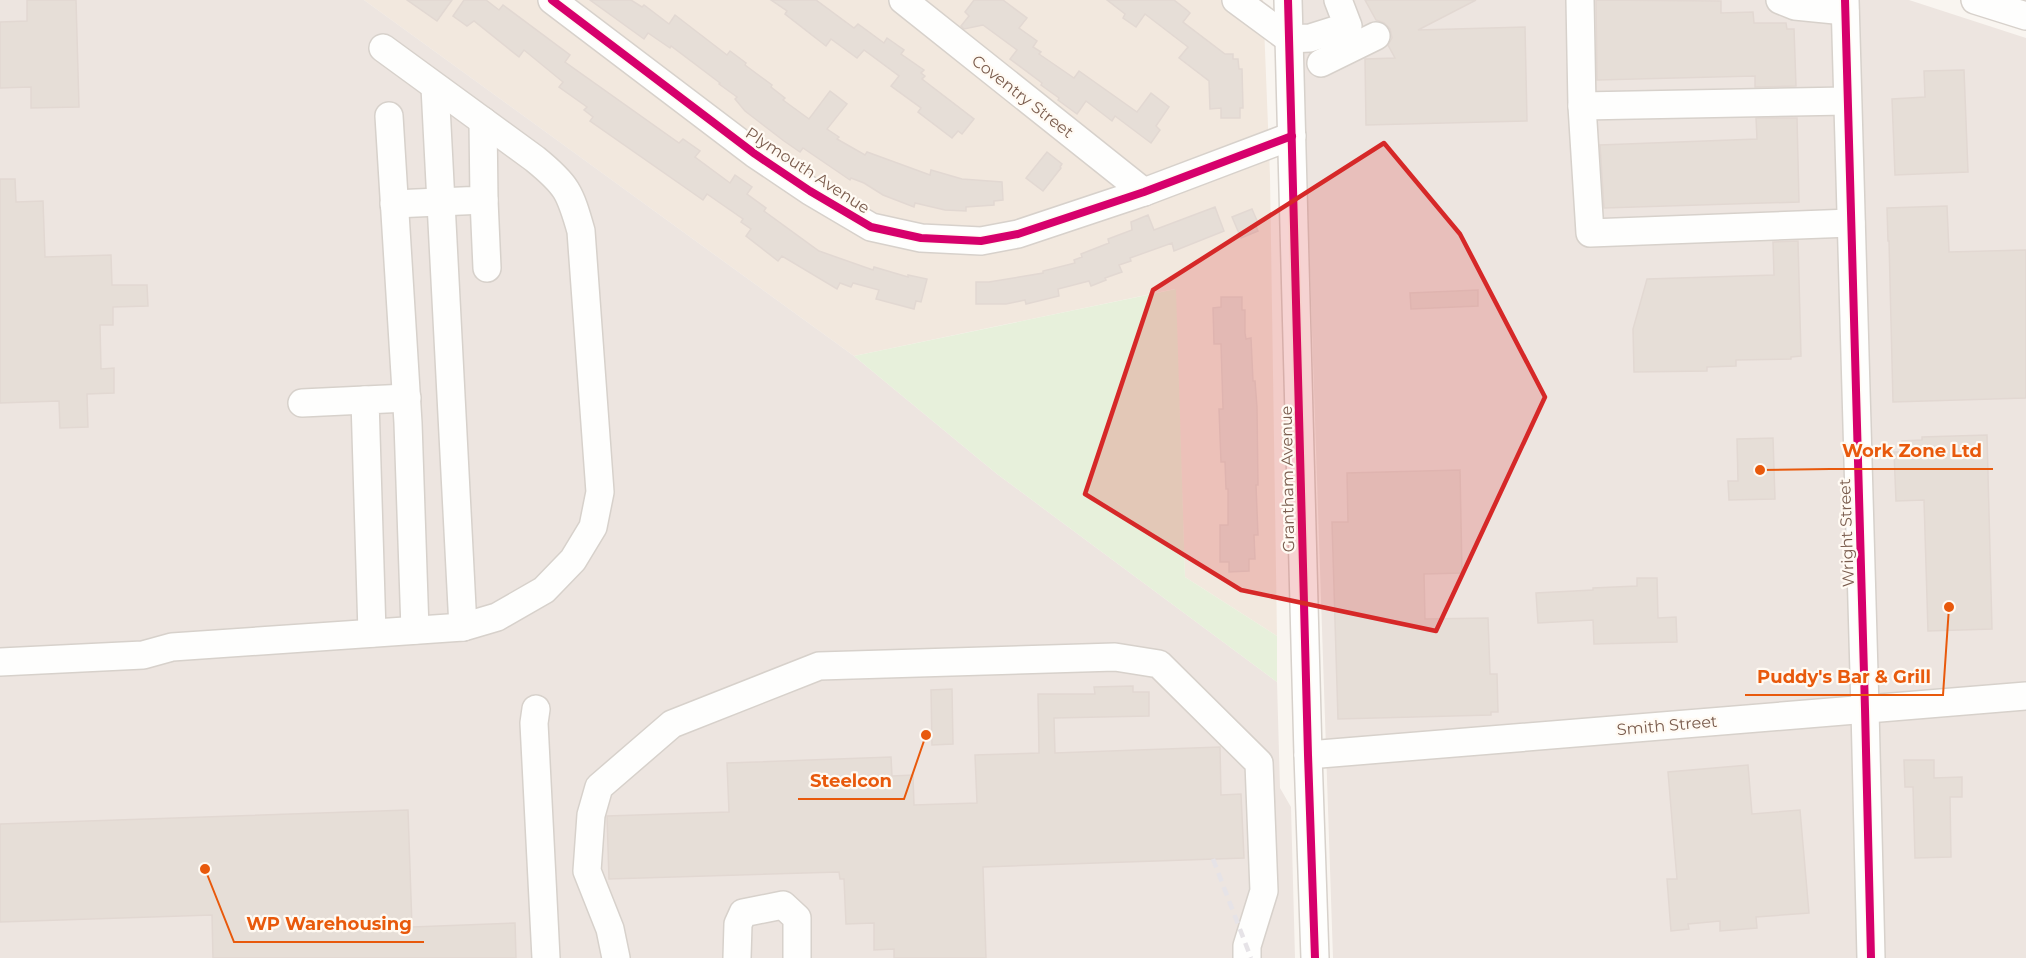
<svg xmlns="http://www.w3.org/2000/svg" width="2026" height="958" viewBox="0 0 2026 958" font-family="Montserrat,sans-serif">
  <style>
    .residential { fill: #f2e8de }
    .industrial { fill: #ede5e0 }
    .green { fill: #e7f0db }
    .building { fill: #e6ded7; stroke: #e2d8d2; stroke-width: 1.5 }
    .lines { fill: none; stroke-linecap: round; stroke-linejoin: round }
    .minor-casing { stroke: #d7d1cb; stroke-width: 30 }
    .minor { stroke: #fefefd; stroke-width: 27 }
    .rail { stroke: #e6e3e7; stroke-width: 4.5; stroke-dasharray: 9 6; stroke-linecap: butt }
    .cycleway-casing { stroke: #fffaf3; stroke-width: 11 }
    .cycleway { stroke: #d6006c; stroke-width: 8 }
    .marked { fill: #d62828; fill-opacity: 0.2; stroke: #d62828; stroke-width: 4.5; stroke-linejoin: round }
    .labels { text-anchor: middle; stroke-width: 4.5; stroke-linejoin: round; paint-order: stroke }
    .street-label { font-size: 16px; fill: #7a5c4d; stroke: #fffaf3 }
    .leader { fill: none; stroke: #e8590c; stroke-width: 2 }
    .callout-dot { fill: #e8590c; stroke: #fffaf3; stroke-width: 2 }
    .callout-label { font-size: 18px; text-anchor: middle; font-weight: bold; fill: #e8590c; stroke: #fffaf3; stroke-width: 4.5; stroke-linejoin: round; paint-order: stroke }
  </style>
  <rect width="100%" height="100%" fill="#f9f5f0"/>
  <!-- residential -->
  <polygon class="residential" points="364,0 1263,0 1270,176 1277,636 1185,577 1175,289 854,356"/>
  <!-- industrial -->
  <g class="industrial">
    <polygon points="0,0 364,0 854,356 997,474 1277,682 1280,788 1291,807 1295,958 0,958"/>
    <polygon points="1301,0 1909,0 2026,38 2026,958 1333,958"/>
  </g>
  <!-- green -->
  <polygon class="green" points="1176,289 1185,577 1277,636 1277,682 997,474 854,356"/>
  <!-- building -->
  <g class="building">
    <polygon points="27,0 76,0 79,107 31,108 31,87 0,88 0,22 27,21"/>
    <polygon points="407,0 452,0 437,21"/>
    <polygon points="464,0 486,0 499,10 503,5 570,55 565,62 679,143 683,139 700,151 695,157 730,183 735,175 752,187 747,194 766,208 764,211 819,251 873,270 874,267 908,277 908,275 927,279 921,302 916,301 914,309 876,299 879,290 853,283 851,287 840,283 837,289 782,256 778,261 746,236 751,229 741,222 743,219 707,194 703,200 590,121 593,117 584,110 587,107 559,87 563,82 524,50 519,57 474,21 467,26 453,16"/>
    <polygon points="590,0 631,0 642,7 644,5 669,24 675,15 727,55 730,51 746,63 745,65 772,85 771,87 785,98 783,100 809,119 830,91 847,104 827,129 839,137 837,139 865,155 867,152 930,175 931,170 962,179 1002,182 1003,200 994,201 994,205 966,207 966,211 945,210 915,203 914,207 883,195 864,183 851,178 850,180 803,148 800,152 784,141 745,111 735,99 737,97 719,84 720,83 671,46 670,48 648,33 644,39"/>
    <polygon points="771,0 816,0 854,28 858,24 884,43 887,38 904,50 901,54 924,70 921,73 925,76 922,79 974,119 962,134 958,131 952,138 918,112 921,108 891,86 899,76 864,50 857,58 831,39 826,46 785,14 787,11"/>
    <polygon points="974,0 1003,0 1027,18 1019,28 1037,41 1033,47 1041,52 1039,54 1074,78 1079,71 1137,112 1151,93 1169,107 1156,126 1160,130 1151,143 1115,116 1112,121 1086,101 1077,114 1058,100 1059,98 1041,85 1042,83 1010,59 1017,50 983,25 964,29 961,26 969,16 965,12"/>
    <polygon points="1107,0 1174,0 1188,11 1190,13 1183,22 1225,54 1233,54 1233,59 1238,59 1239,69 1242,69 1243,108 1240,108 1240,118 1221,118 1221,108 1210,109 1209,81 1179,58 1188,47 1145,14 1136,27 1123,18 1125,14"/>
    <polygon points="1365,0 1476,0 1418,30 1525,27 1527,121 1366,125 1365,59 1395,58 1388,45 1392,38 1390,29 1384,23 1376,20"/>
    <polygon points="1596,0 1721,1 1721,13 1753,12 1754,23 1786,23 1787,29 1794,29 1796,86 1755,87 1755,76 1597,80"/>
    <polygon points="1964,70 1968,172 1895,175 1892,99 1925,97 1924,71"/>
    <polygon points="1756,118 1797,118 1799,202 1604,208 1600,145 1757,139"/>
    <polygon points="1047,152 1062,164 1060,167 1061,168 1043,191 1026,178"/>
    <polygon points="0,179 15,179 16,202 43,201 45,257 111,255 112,285 147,285 148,306 113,307 113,325 100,325 101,369 114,368 114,393 87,394 88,427 60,428 59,401 0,403"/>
    <polygon points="1947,206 1949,252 2026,250 2026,398 1893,402 1889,241 1888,241 1887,208"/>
    <polygon points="1215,207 1224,231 1174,251 1172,243 1130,258 1131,261 1119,265 1122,272 1105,278 1106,280 1091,286 1089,281 1058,289 1059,296 1026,304 1025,300 1006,304 976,304 976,282 989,282 1043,273 1043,271 1075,263 1074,260 1082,257 1081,254 1109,243 1108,239 1132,230 1131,222 1148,215 1154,230"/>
    <polygon points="1252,209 1258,223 1255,224 1258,231 1241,238 1232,217"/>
    <polygon points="1798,241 1801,356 1791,357 1791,359 1736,360 1736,366 1707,367 1707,371 1634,372 1633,329 1647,279 1774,275 1773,242"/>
    <polygon points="1478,290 1478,306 1411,309 1410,293"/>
    <polygon points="1221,297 1242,297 1242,310 1245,310 1245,333 1246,339 1251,338 1253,381 1255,381 1257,407 1258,485 1256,485 1258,535 1254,535 1255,559 1249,559 1249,571 1229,572 1229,562 1220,562 1220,525 1228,525 1228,489 1226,489 1225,462 1221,462 1219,409 1223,409 1221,344 1214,344 1213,308 1221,307"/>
    <polygon points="1987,435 1992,629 1928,631 1924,500 1896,501 1894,452 1903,452 1902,441 1922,440 1922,437"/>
    <polygon points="1773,438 1775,499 1729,500 1728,481 1738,481 1737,439"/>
    <polygon points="1460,470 1462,573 1424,574 1425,619 1488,618 1490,674 1497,674 1498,712 1491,712 1491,715 1338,719 1332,522 1348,522 1347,473"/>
    <polygon points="1637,578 1657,578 1658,618 1676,617 1677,642 1594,644 1593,620 1538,623 1536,593 1593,590 1593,588 1637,586"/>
    <polygon points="1133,686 1133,692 1149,692 1149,716 1054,718 1055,753 1220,747 1221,795 1241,794 1244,858 983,867 986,958 894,958 894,949 874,950 874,923 846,924 844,879 840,879 839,872 609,879 607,816 729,812 727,763 891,757 892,776 913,775 914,805 977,803 975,755 1039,753 1038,694 1095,694 1094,687"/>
    <polygon points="952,689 953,744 932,745 931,690"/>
    <polygon points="1904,760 1934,760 1934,778 1962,777 1962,797 1950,797 1951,857 1915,858 1913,787 1905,787"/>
    <polygon points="1748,765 1752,814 1800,810 1809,913 1756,917 1757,928 1720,931 1720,921 1688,924 1689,929 1671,931 1667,879 1677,879 1668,772"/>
    <polygon points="408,810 412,927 515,923 516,958 213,958 212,915 0,922 0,824"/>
  </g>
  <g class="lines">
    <!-- minor casing -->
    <g class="minor-casing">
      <g id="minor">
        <polyline points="552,0 755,154 810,191 871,227 921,238 981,241 1018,234 1144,192 1292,136"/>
        <polyline points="903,0 1144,192"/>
        <polyline points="1236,0 1289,39 1310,38 1348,26 1338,0"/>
        <polyline points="1288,0 1308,755 1315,958"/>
        <polyline points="1580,0 1582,106"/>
        <polyline points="1780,0 1795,6 1845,11"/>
        <polyline points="1845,0 1865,709 1871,958"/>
        <polyline points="1975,0 2026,16"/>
        <polyline points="1321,63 1376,36"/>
        <polyline points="435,87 463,627"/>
        <polyline points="1847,101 1582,106 1590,233 1851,223"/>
        <polyline points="389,116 408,423 415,630"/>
        <polyline points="484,200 487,268"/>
        <polyline points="394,204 484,200 483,121"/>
        <polyline points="302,403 365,400"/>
        <polyline points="372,633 365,400 407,398"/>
        <path d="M0,662L143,655L172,647L463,627L497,617L544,590L573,560L593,527L600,492L581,231C570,192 567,185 535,159L383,48"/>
        <polyline points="536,709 534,723 546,958"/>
        <polyline points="1308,755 2026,696"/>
        <polyline points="616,958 610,929 587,871 591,815 599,787 672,724 819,666 1115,657 1159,664 1259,763 1264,891 1247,946 1247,958"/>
        <polyline points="737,958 738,924 743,913 783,905 797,918 797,958"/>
      </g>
    </g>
    <!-- minor -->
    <use href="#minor" class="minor"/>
    <!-- rail -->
    <polyline class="rail" points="1213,859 1251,958"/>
    <!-- cycleway casing -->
    <g class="cycleway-casing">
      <g id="cycleway">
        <polyline points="552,0 755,154 810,191 871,227 921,238 981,241 1018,234 1144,192 1292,136"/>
        <polyline points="1288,0 1308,755 1315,958"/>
        <polyline points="1845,0 1865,709 1871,958"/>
      </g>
    </g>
    <!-- cycleway -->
    <use href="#cycleway" class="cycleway"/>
  </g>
  <!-- marked area -->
  <path class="marked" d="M1384,143L1460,234L1545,397L1436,631L1241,590L1085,494L1153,290Z"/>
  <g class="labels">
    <!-- street labels -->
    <g class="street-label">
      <text transform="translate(1023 96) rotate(38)" y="6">Coventry Street</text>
      <text transform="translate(808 170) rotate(33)" y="6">Plymouth Avenue</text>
      <text transform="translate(1287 479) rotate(-91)" y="6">Grantham Avenue</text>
      <text transform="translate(1846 533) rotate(-92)" y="6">Wright Street</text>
      <text transform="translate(1667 725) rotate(-5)" y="6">Smith Street</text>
    </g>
  </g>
  <!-- callouts -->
  <path class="leader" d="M1760 470L1830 469H1993M1949 607L1943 695H1745M926 735L904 799H798M205 869L234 942H424"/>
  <g class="callout-dot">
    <circle cx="1760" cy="470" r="6"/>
    <circle cx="1949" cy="607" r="6"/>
    <circle cx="926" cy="735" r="6"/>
    <circle cx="205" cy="869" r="6"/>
  </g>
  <g class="callout-label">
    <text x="1912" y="457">Work Zone Ltd</text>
    <text x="1844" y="683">Puddy's Bar &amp; Grill</text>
    <text x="851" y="787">Steelcon</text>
    <text x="329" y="930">WP Warehousing</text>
  </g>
</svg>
